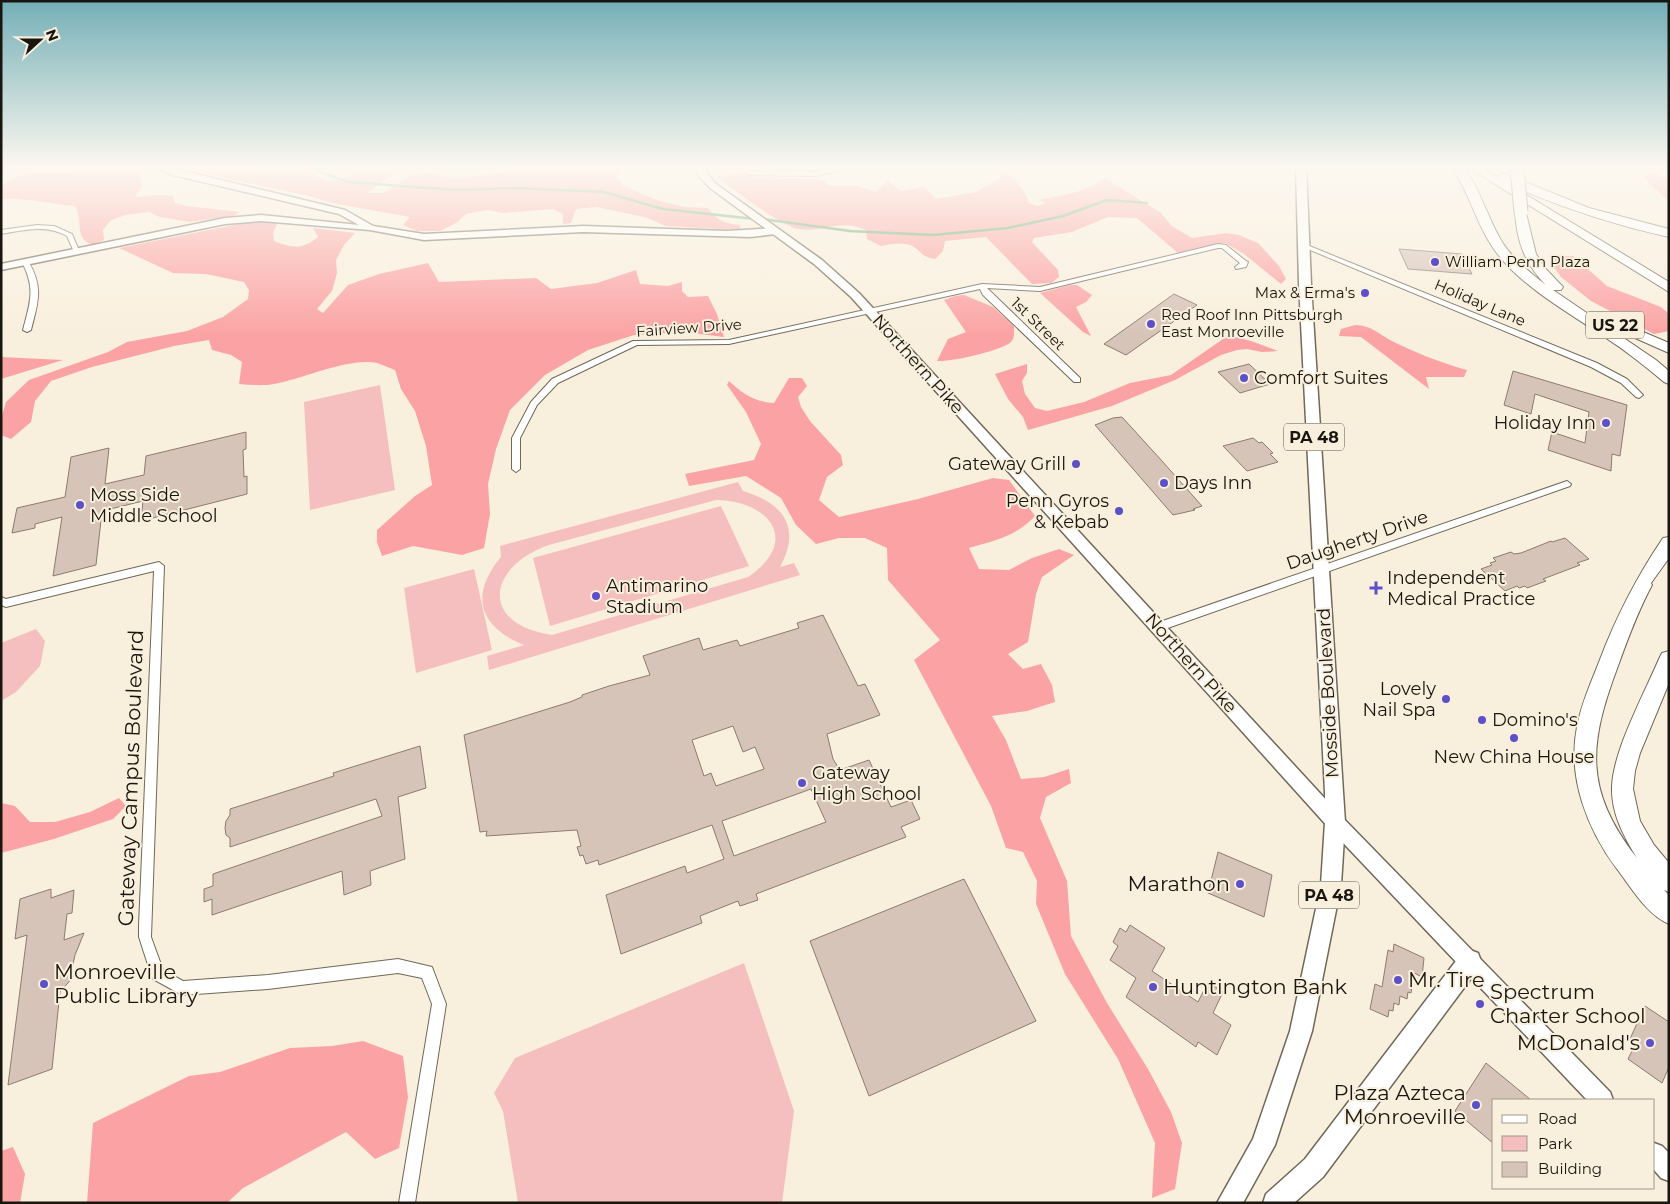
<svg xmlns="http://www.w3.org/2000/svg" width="1670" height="1204" viewBox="0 0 1670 1204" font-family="Montserrat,sans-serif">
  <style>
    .green { fill: #f6bfbf; fill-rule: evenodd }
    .forest { fill: #fba3a4 }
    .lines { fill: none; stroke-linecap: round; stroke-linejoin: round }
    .stream { stroke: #67a76e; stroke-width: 2.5 }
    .building { fill: #d7c4b9; stroke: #8c7b71; fill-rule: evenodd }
    .minor-casing { stroke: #706858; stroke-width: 2 }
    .tertiary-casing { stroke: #706858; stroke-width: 3 }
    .secondary-casing { stroke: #706858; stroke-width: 3 }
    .primary-casing { stroke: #706858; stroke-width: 3 }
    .trunk-casing { stroke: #706858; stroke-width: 2 }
    .motorway-casing { stroke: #706858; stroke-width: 2 }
    .minor { fill: #fff; fill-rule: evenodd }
    .tertiary { fill: #fff; fill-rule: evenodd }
    .secondary { fill: #fff; fill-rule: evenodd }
    .primary { fill: #fff; fill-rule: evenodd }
    .trunk { fill: #fff; fill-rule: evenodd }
    .motorway { fill: #fff; fill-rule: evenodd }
    .motorway-bridge-casing { stroke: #706858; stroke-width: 15; stroke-linecap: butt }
    .motorway-bridge { stroke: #fff; stroke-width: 13 }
    .poi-dot { fill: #5c50c8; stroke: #f9efdd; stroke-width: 2 }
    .labels { text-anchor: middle; stroke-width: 4; stroke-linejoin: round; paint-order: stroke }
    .far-poi-label { font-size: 15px; fill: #19150f; stroke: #f9efdd; text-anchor: start }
    .far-street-label { font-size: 15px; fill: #19150f; stroke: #f9efdd }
    .shield { fill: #f9efdd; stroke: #5c564d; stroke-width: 1 }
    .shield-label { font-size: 16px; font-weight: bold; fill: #19150f }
    .street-label { font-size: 18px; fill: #19150f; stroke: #f9efdd }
    .poi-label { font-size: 18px; fill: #19150f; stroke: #f9efdd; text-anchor: start }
    .near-street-label { font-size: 21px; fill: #19150f; stroke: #f9efdd }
    .near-poi-label { font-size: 21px; fill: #19150f; stroke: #f9efdd; text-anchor: start }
  </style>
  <rect width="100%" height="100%" fill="#f9efdd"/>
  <!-- green -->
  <g class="green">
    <polygon points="380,385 395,490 310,510 304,402"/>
    <path d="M738,482L743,491C783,503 802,527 780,567L794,563L800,575L489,670L487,656L524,645C479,627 469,595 501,557L500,546ZM716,500C770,501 801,541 748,577L552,635C478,624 488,566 549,545Z"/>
    <polygon points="721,506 749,566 550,626 533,558"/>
    <polygon points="474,569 492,650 416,673 404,588"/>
    <polygon points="36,629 45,641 40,666 16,692 1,701 1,643"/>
    <polygon points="744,963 794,1111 782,1203 518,1203 503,1111 494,1093 515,1058"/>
  </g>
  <!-- forest -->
  <g class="forest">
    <path d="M91,166L137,167L142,186L135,197L158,195L173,196L175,203L187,206L240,212L233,216L189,222L160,217L149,212L125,215L110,221L103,230L104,240L93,245C73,238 84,222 75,206C50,204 26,197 1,199V185C8,183 13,178 19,176C42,168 69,180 91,166Z"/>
    <path d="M181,166H306C323,187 343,184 361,166H399V170L367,193H384L412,175L429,172L445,177H468L523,169H555L570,166H622L617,176L623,186L657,200L684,207L708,208C717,220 725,224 740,225V230L666,226L645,217L616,211L596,207L576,209L571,223L563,224V214L553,209L503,213L487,210L466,214L456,223L440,231H417L403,225L410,217L332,203L306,195L224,178Z"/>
    <path d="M1002,168C1014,178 1024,188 1029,203L1038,206L1046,203L1039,200C1063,195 1085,193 1104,178L1160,212L1172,226L1192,238L1226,233L1239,235L1258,243L1279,266L1286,279L1281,284L1244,254L1225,243L1178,253L1137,218L1108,217L1072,232L1034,238L1032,242L1058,270L1059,277L1051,283L1032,284L986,237L945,241L943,251L935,259C922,257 923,253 914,247C904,241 891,244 881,246L867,239L866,230C838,218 823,233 798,229C784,227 728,187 717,176L744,174L756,178L815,179L824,181L829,186H857L876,192L888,181L901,191L924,187L936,199L976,192L1001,178L997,169Z"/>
    <polygon points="1654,173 1669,180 1669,202 1643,177"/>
    <path d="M278,222L273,233L274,241C292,248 303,250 318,237L313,228L355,233L344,245L336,260L337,273L332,291L317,309L323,313L348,285L379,274L428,263L439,282L536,278L551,289L597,283L636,270L640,284L668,286L682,282V291L688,297L708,296L717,314L724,337L685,332L634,335L588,350L545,375L510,410L496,449L488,484L490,514L484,548L462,555L413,546L382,556L377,542V530L415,496L432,485L426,446L415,411L401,389L395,370C389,368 383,365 377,363C349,357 303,379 274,384C263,386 251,385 239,384L242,362L231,355L212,350L209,340L174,346L92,367L51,381L35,401L31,422L11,439L1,435V419L6,402L29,380L108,352L127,342L187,331L223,317L248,299L249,290L244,282L206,274L173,273L119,248L244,223Z"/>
    <polygon points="1573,256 1607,286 1661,307 1669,314 1669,331 1654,334 1591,301 1561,277 1554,267 1550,257"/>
    <polygon points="1070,285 1077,285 1092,295 1086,302 1076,307 1091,336 1083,332 1040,293"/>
    <path d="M964,295L993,307L1014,326C1014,331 1015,338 1011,342C1001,351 951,362 937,361L948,339L966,332L944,300L955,296Z"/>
    <path d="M1355,325C1372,326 1376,332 1390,340C1414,352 1441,363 1467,370L1464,377H1426L1429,389L1361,337L1339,336L1341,329Z"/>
    <polygon points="1231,336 1251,341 1278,351 1262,352 1247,349 1237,350 1221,355 1175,380 1112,406 1028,430 1023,417 1008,399 995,374 1027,364 1027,373 1022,381 1025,394 1035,408 1047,411 1084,402 1130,383 1171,375 1223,339"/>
    <polygon points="1,357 63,360 1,379"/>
    <path d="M789,378H802L807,386L798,397L801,407L810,421L841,455L843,465L827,477L819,500L839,517L918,499L993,478L1009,480L1035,516C1015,537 996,540 969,548L979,569L1009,570L1032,558L1059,549L1074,555L1042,577L1036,594L1028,642L1008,654L1023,669L1041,664L1052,685L1055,702L1027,711L992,716L1006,740L1021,779L1044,777L1069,769L1071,783L1046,797L1040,818L1067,881L1071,936L1107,1003L1148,1069L1171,1112L1182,1143L1175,1189L1152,1198L1155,1143L1118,1059L1065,974L1036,904L1037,881L1023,852L1006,848L991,806L914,660L940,640L888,580L887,548L865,538H839L816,544L796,525L781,498L746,476L689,486L685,474L754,460L761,444L746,412L727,385L729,381C743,394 755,402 774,403Z"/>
    <polygon points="119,798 126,806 113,819 54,839 1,853 1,803 15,806 30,822 55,822 90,812"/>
    <polygon points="363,1041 403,1056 408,1097 399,1148 375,1159 346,1132 243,1188 227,1203 87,1203 93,1123 189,1076 220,1072 290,1048 332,1046"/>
    <polygon points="13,1147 25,1174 20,1203 1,1203 1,1151"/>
  </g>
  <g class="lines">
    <!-- stream -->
    <g class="stream">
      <polyline points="304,166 348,182 455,190 515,188 604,192 663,209 755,219"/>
      <polyline points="762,219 850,231 933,235 1008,228 1063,216 1107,200 1147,203"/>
    </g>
  </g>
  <!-- building -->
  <g class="building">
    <polygon points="1399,249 1462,254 1472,274 1408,269"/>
    <polygon points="1174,294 1197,305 1126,355 1104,344"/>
    <polygon points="1249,364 1270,384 1240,393 1218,372"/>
    <polygon points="1513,371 1627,405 1620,456 1612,454 1611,471 1548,450 1552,432 1585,443 1589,412 1535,394 1531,414 1504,405"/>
    <polygon points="1122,417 1162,461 1202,506 1193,509 1195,510 1173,515 1095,425 1113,418"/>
    <polygon points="246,432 246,449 243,450 244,477 247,476 247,494 141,521 143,501 102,511 96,565 53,576 62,517 35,524 35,528 12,533 17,508 65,497 71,457 109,448 105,484 144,475 146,456"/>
    <polygon points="1253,438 1259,443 1262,442 1273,453 1270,454 1278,462 1247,471 1223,446"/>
    <polygon points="1565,538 1589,559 1577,563 1580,565 1543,579 1546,581 1527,588 1525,586 1519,588 1517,586 1505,591 1481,569 1492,565 1490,563 1496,561 1493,558 1511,552 1514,554 1521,553 1551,541 1552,542"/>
    <path d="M823,615L858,686L865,684L880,715L827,734L833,759L840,770L869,760L891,807L911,800L920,819L901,827L906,837L756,894L758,900L740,906L738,901L700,916L702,923L621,954L606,895L685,866L687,873L724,859L712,825L599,865L598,860L586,864L583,855L580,856L577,847L581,846L577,830L486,836L487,831L480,832L464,735L570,702L582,697V695L609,686L650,675L643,656L699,638L703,650L737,640L740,646L799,628L797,623ZM733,726L743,752L755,747L764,769L716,786L711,773L704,776L692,740ZM811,789L826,822L734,856L722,821Z"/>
    <polygon points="420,746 426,788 398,797 405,859 370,871 371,885 344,895 342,871 212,915 212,899 204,902 204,889 213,886 213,874 382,816 376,799 230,847 230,838 226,835 225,828 226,821 230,815 230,809 334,776 333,773"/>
    <polygon points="1218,852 1272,875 1264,917 1208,893"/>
    <polygon points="964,879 1036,1021 869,1096 810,941"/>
    <polygon points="51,889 51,898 74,890 72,913 67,914 64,940 84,933 75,955 72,969 74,976 60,992 52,1069 8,1085 27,935 15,939 20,899"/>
    <polygon points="1130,925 1165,948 1152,971 1198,1002 1208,982 1223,992 1213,1013 1231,1025 1217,1055 1198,1042 1196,1047 1126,997 1136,978 1110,960 1118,946 1113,942 1120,928 1126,932"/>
    <polygon points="1394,944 1424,958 1422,977 1414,973 1411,993 1408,992 1407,999 1400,996 1399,1005 1394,1003 1393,1011 1389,1010 1388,1017 1370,1009 1375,984 1382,987 1388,950 1393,952"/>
    <polygon points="1645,1006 1669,1022 1669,1067 1662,1083 1628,1059 1635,1045 1629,1041"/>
    <polygon points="1486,1063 1531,1100 1494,1100 1494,1144 1455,1111"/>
  </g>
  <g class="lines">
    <!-- minor casing -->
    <g class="minor-casing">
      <g id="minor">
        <polygon points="847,166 861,166 816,176 748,175 745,173 748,171 816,172"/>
        <path d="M37,225L54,226L72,234L80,253L75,254L67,236C46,224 24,230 1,234V230Z"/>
        <polygon points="1218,244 1226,245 1246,261 1248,262 1246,267 1236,269 1235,267 1240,263 1222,248 1218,248 1040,291 987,288 1080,378 1080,382 1074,382 983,295 980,289 729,344 637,345 558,383 537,405 520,438 520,469 516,472 512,469 512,438 531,402 552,379 633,341 729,340 982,284 1040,287"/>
        <polygon points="1303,245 1307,245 1597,363 1627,379 1643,395 1639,398 1636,397 1621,383 1591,367 1303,247"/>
        <path d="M26,260L28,261C44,287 38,303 31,330L27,332L23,330C30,303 36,289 22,262Z"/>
        <polygon points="1567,481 1571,484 1570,486 1162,630 1154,630 1153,627 1154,624"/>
        <polygon points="159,562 164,566 151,937 163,970 183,981 268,975 398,959 432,967 446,1004 415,1203 399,1203 432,1004 422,978 398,973 268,989 182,995 153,979 151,974 139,937 139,926 154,571 6,607 1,605 1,597 6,599"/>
      </g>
    </g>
    <!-- tertiary casing -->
    <g class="tertiary-casing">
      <polygon id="tertiary" points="151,166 163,166 345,210 373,226 424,234 583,226 727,231 776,228 780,231 776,234 750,237 583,232 424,240 370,230 261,221 225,224 1,270 1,264 225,218 261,215 359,225 339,214 173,175"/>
    </g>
    <!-- secondary casing -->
    <g class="secondary-casing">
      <g id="secondary">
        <polygon points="695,166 705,166 708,175 716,184 822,260 859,293 1341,816 1610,1092 1613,1100 1587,1100 1329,828 851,297 814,264 710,188 699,176"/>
        <polygon points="1654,1143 1662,1146 1669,1153 1669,1181 1661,1178 1654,1170"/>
      </g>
    </g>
    <!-- primary casing -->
    <g class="primary-casing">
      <g id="primary">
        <polygon points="1296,166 1306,166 1311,284 1343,792 1345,822 1341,885 1312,1031 1275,1145 1243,1203 1217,1203 1253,1139 1290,1031 1321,885 1325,822 1325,792 1299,284"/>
        <polygon points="1470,950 1478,953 1481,961 1478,969 1323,1177 1294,1203 1263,1203 1266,1194 1305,1159 1462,953"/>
      </g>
    </g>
    <!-- trunk casing -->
    <g class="trunk-casing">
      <polygon id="trunk" points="1466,166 1479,166 1669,282 1669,292"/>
    </g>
    <!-- motorway casing -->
    <g class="motorway-casing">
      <g id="motorway">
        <path d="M1451,166H1463C1481,190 1487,217 1502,242C1513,259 1530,273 1546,285C1525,264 1517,242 1515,212L1521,208L1525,209L1536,254L1544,267L1563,287L1561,290H1553L1656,360L1669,371V384L1664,382C1645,366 1626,351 1606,338C1570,313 1528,291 1500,257C1478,231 1471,195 1451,166Z"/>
        <polygon points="1658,166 1669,166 1669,172"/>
        <path d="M1503,173L1589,208L1669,229V237C1610,224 1554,205 1499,180L1497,177Z"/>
        <polygon points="1613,319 1669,343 1669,353 1608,326 1606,323 1608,320"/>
        <path d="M1669,537V558L1651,583L1652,585C1638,611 1628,638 1618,666C1589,743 1583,789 1637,858C1624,837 1611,813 1612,787C1613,751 1644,694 1659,659L1662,653L1669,651V683L1640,753L1635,771L1633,789L1640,821L1654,845L1669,863V892L1664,890L1669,895V924C1647,915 1631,887 1617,869C1587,829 1567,777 1577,727C1581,704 1591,683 1599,662C1616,617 1636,578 1663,538Z"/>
      </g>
    </g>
    <!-- minor -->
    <use href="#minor" class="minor"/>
    <!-- tertiary -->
    <use href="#tertiary" class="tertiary"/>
    <!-- secondary -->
    <use href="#secondary" class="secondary"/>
    <!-- primary -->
    <use href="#primary" class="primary"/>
    <!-- trunk -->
    <use href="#trunk" class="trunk"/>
    <!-- motorway -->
    <use href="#motorway" class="motorway"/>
    <!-- motorway-bridge casing -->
    <g class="motorway-bridge-casing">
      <polyline id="motorway-bridge" points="1517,168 1521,212"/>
    </g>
    <!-- motorway-bridge -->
    <use href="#motorway-bridge" class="motorway-bridge"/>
  </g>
  <!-- sky -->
  <linearGradient id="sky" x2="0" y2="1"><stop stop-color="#74afb7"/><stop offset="0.5" stop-color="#fcf8f0"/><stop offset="1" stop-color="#fcf8f0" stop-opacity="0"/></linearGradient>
  <rect width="1670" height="335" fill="url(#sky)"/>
  <!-- markers -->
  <g class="poi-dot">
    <circle cx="1435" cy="262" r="5"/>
    <circle cx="1365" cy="293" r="5"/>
    <circle cx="1151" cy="324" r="5"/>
    <circle cx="1244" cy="378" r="5"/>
    <circle cx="1606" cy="423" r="5"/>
    <circle cx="1076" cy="464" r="5"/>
    <circle cx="1164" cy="483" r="5"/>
    <circle cx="80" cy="505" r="5"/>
    <circle cx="1119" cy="511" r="5"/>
    <path d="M1373.5 580.5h5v5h5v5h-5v5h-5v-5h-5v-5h5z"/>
    <circle cx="596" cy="596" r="5"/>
    <circle cx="1446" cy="699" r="5"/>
    <circle cx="1482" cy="720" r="5"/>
    <circle cx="1514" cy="738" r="5"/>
    <circle cx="802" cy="783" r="5"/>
    <circle cx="1240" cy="884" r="5"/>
    <circle cx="1398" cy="980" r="5"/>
    <circle cx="44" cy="984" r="5"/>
    <circle cx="1153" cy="987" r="5"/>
    <circle cx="1480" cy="1004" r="5"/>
    <circle cx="1650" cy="1043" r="5"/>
    <circle cx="1476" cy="1105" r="5"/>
  </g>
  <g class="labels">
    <!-- far-poi labels -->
    <g class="far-poi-label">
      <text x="1445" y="267">William Penn Plaza</text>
      <text x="1355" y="298" text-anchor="end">Max &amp; Erma's</text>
      <text x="1161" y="320">Red Roof Inn Pittsburgh<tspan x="1161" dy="17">East Monroeville</tspan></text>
    </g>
    <!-- far-street labels -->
    <g class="far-street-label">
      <text transform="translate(1480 303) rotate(23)" y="5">Holiday Lane</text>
      <text transform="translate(1038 324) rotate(44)" y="5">1st Street</text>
      <text transform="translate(689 328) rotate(-4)" y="5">Fairview Drive</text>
    </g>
    <!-- shield labels -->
    <g class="shield">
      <rect x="1586" y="311.5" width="58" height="27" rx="4"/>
      <rect x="1284" y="423.5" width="60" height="27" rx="4"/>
      <rect x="1299" y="881.5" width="60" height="27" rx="4"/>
    </g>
    <g class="shield-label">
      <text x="1615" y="331">US 22</text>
      <text x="1314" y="443">PA 48</text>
      <text x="1329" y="901">PA 48</text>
    </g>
    <!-- street labels -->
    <g class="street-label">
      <text transform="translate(918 364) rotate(48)" y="6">Northern Pike</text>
      <text transform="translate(1357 540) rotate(-19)" y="6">Daugherty Drive</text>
      <text transform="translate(1191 663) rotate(48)" y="6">Northern Pike</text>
      <text transform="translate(1328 693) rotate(-93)" y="6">Mosside Boulevard</text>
    </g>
    <!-- poi labels -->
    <g class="poi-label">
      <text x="1254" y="384">Comfort Suites</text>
      <text x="1596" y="429" text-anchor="end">Holiday Inn</text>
      <text x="1066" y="470" text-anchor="end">Gateway Grill</text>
      <text x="1174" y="489">Days Inn</text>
      <text x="90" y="501">Moss Side<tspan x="90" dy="21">Middle School</tspan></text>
      <text x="1109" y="507" text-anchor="end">Penn Gyros<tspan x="1109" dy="21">&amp; Kebab</tspan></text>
      <text x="1387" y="584">Independent<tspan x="1387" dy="21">Medical Practice</tspan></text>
      <text x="606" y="592">Antimarino<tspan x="606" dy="21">Stadium</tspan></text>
      <text x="1436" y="695" text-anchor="end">Lovely<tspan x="1436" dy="21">Nail Spa</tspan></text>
      <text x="1492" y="726">Domino's</text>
      <text x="1514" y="763" text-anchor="middle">New China House</text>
      <text x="812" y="779">Gateway<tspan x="812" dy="21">High School</tspan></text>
    </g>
    <!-- near-street labels -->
    <g class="near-street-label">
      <text transform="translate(131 778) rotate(-88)" y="7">Gateway Campus Boulevard</text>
    </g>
    <!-- near-poi labels -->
    <g class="near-poi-label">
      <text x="1230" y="891" text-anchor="end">Marathon</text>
      <text x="54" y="979">Monroeville<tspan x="54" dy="24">Public Library</tspan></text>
      <text x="1408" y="987">Mr. Tire</text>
      <text x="1163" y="994">Huntington Bank</text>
      <text x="1490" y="999">Spectrum<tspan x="1490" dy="24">Charter School</tspan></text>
      <text x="1640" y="1050" text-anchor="end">McDonald's</text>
      <text x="1466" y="1100" text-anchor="end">Plaza Azteca<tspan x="1466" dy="24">Monroeville</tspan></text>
    </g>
  </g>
  <!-- border -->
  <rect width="1670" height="1204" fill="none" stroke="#19150f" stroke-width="5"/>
  <!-- legend -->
  <rect x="1492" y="1099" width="162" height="90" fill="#f9efdd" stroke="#9f988b"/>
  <rect x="1502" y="1115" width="25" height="8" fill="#ffffff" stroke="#9f988b"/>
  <text x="1538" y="1124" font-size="15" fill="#19150f">Road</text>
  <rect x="1502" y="1136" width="25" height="15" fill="#f6bfbf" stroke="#9f988b"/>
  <text x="1538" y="1149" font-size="15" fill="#19150f">Park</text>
  <rect x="1502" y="1162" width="25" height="15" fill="#d7c4b9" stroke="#9f988b"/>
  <text x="1538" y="1174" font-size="15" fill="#19150f">Building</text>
  <!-- north arrow -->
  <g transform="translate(40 40) rotate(69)" stroke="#f9efdd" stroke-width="4" paint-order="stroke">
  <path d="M0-4L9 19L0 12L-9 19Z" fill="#19150f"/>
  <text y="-8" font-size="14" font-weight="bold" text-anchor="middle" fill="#19150f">N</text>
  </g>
</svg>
